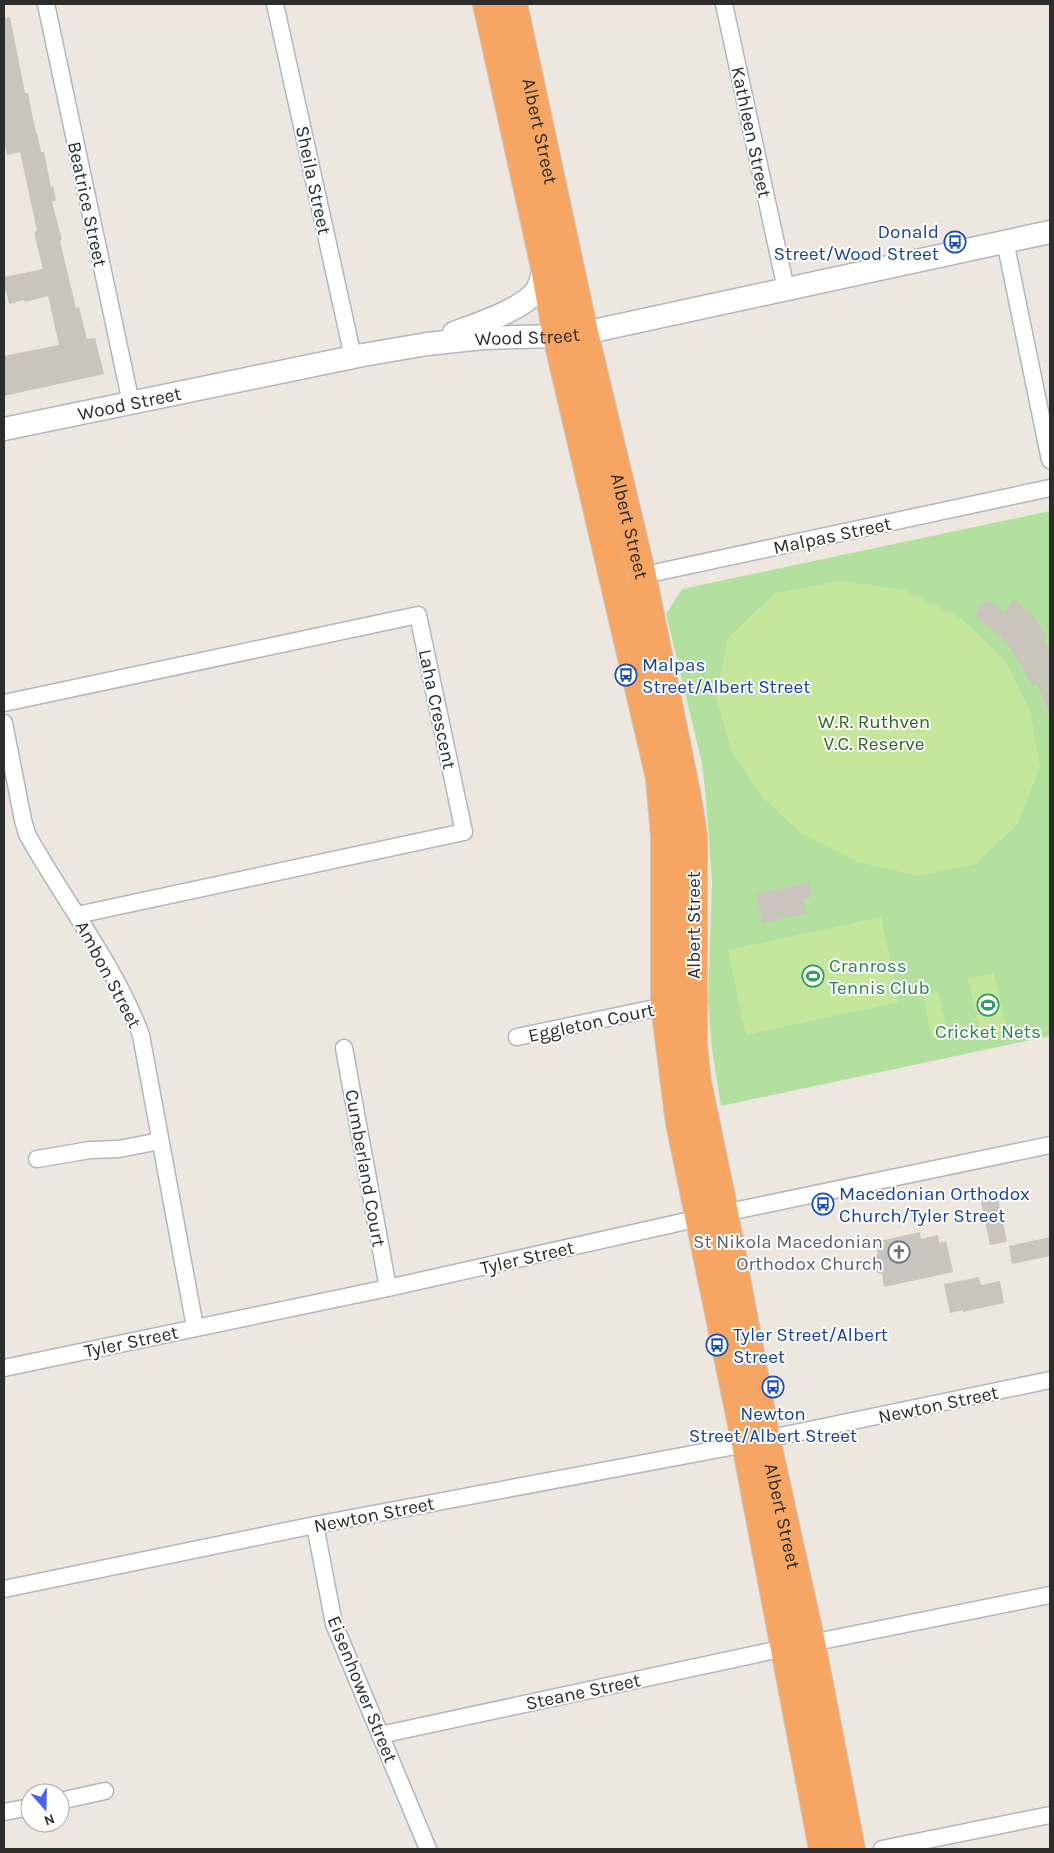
<svg xmlns="http://www.w3.org/2000/svg" width="1054" height="1853" viewBox="0 0 1054 1853" font-family="Karla,sans-serif">
  <style>
    .green { fill: #b3e09f }
    .pitch { fill: #c5e79b }
    .building { fill: #c9c5bd }
    .lines { fill: none; stroke-linecap: round; stroke-linejoin: round }
    .street-casing { stroke: #b3b5bf; stroke-width: 19 }
    .secondary-casing { stroke: #b3b5bf; stroke-width: 25 }
    .highway-casing { stroke: #c8c8c8; stroke-width: 30 }
    .street { stroke: #fff; stroke-width: 16 }
    .secondary { stroke: #fff; stroke-width: 22 }
    .highway { stroke: #f6a662; stroke-width: 28 }
    .labels { text-anchor: middle; stroke-width: 4; stroke-linejoin: round; paint-order: stroke }
    .street-label { font-size: 19px; fill: #2c2c2c; stroke: #fff }
    .transit-label { font-size: 19px; fill: #164399; stroke: #fff; text-anchor: start }
    .park-label { font-size: 19px; fill: #2c661f; stroke: #fff }
    .leisure-label { font-size: 19px; fill: #27864d; stroke: #fff; text-anchor: start }
    .worship-label { font-size: 19px; fill: #5b616d; stroke: #fff; text-anchor: end }
  </style>
  <rect width="100%" height="100%" fill="#ede7df"/>
  <!-- green -->
  <polygon class="green" points="1050,511 1050,1036 721,1106 712,1050 708,1001 712,882 706,799 702,763 666,614 682,589"/>
  <!-- pitch -->
  <g class="pitch">
    <polygon points="839,581 904,590 962,619 1005,660 1030,711 1040,767 1017,825 975,864 919,876 858,862 802,834 762,797 732,752 716,698 728,638 775,593"/>
    <polygon points="881,917 899,1002 746,1035 728,950"/>
    <polygon points="994,973 1007,1031 981,1036 968,979"/>
    <polygon points="938,992 948,1035 932,1038 923,995"/>
  </g>
  <!-- building -->
  <g class="building">
    <polygon points="10,17 25,93 28,93 36,133 37,133 41,152 44,152 51,187 53,186 56,200 52,202 62,240 60,241 76,308 79,307 87,339 95,338 104,374 4,396 4,356 59,345 48,296 25,302 24,300 9,304 6,291 4,291 4,277 43,269 34,232 37,231 20,152 7,155 4,139 4,18"/>
    <polygon points="1014,598 1037,620 1046,635 1043,640 1050,652 1050,716 1037,684 1032,686 1014,653 1000,636 974,615 987,599 1005,612"/>
    <polygon points="809,882 812,897 803,899 806,914 762,923 756,894"/>
    <polygon points="996,1189 1007,1242 990,1245 979,1192"/>
    <polygon points="920,1232 921,1239 938,1235 939,1243 946,1241 953,1272 884,1287 882,1274 877,1273 873,1268 872,1263 878,1253 875,1242"/>
    <polygon points="1050,1237 1050,1256 1012,1264 1009,1246"/>
    <polygon points="979,1277 981,1285 1000,1281 1004,1303 963,1312 963,1310 950,1313 944,1284"/>
  </g>
  <g class="lines">
    <!-- street casing -->
    <g class="street-casing">
      <g id="street">
        <polyline points="46,4 131,403"/>
        <polyline points="275,4 353,357"/>
        <polyline points="724,4 786,289"/>
        <polyline points="1005,241 1050,460"/>
        <polyline points="635,577 1050,488"/>
        <polyline points="4,703 418,615 464,832 77,915"/>
        <path d="M4,723L23,820L27,834C64,901 114,963 141,1035L195,1327"/>
        <polyline points="517,1037 665,1006"/>
        <polyline points="344,1048 388,1288"/>
        <polyline points="37,1159 90,1150 119,1149 160,1141"/>
        <polyline points="4,1368 388,1288 700,1218 1050,1145"/>
        <polyline points="766,1439 1050,1380"/>
        <polyline points="315,1525 334,1624 428,1849"/>
        <polyline points="4,1589 315,1525 746,1444"/>
        <polyline points="811,1643 1050,1595"/>
        <polyline points="380,1735 785,1648"/>
        <polyline points="60,1801 105,1791"/>
        <polyline points="4,1812 30,1807"/>
        <polyline points="882,1849 1050,1815"/>
      </g>
    </g>
    <!-- secondary casing -->
    <g class="secondary-casing">
      <g id="secondary">
        <path d="M454,333C476,325 524,309 537,290C541,283 542,274 545,267"/>
        <path id="s1" d="M4,429L363,355L427,344L483,338L557,336L584,333L1050,232"/>
      </g>
    </g>
    <!-- highway casing -->
    <g class="highway-casing">
      <g id="highway">
        <polyline points="487,4 545,267 557,336 660,778 665,836 665,1006 680,1123 746,1444 823,1849"/>
        <path id="s2" d="M513,4L584,333L642,576L687,797L693,836V1045L697,1082L721,1197L766,1439L811,1643L851,1849"/>
      </g>
    </g>
    <!-- street -->
    <use href="#street" class="street"/>
    <!-- secondary -->
    <use href="#secondary" class="secondary"/>
    <!-- highway -->
    <use href="#highway" class="highway"/>
  </g>
  <!-- icons -->
  <defs>
    <g id="bus-ring" transform="scale(1.125)"><circle r="9.5" fill="#fff" stroke="#1a4fb4" stroke-width="1.5"/><path d="M-5-6H5V4H4V6H2V4H-2V6H-4V4H-5ZM-3.5-4V0h7V-4ZM-3.5 1.2v1.5H-2V1.2ZM2 1.2v1.5H3.5V1.2Z" fill="#1a4fb4"/></g>
    <g id="stadium-ring" transform="scale(1.125)"><circle r="9.5" fill="#fff" stroke="#2e9e5b" stroke-width="1.5"/><path d="M0-5a6.5 5 0 1 0 0 10a6.5 5 0 1 0 0-10ZM-3.5-1.8h7v3.6h-7Z" fill="#2e9e5b"/></g>
    <g id="church-ring" transform="scale(1.125)"><circle r="9.5" fill="#fff" stroke="#6b7280" stroke-width="1.5"/><path d="M-1.2-6h2.4v3.5h3.3v2.4h-3.3V6h-2.4V-.1h-3.3v-2.4h3.3Z" fill="#6b7280"/></g>
  </defs>
  <g fill-rule="evenodd">
    <use href="#bus-ring" x="955" y="242"/>
    <use href="#bus-ring" x="626" y="675"/>
    <use href="#stadium-ring" x="813" y="976"/>
    <use href="#stadium-ring" x="988" y="1005"/>
    <use href="#bus-ring" x="823" y="1204"/>
    <use href="#church-ring" x="899" y="1252"/>
    <use href="#bus-ring" x="717" y="1345"/>
    <use href="#bus-ring" x="773" y="1387"/>
  </g>
  <g class="labels">
    <!-- street labels -->
    <g class="street-label">
      <text dy="7" stroke="none"><textPath href="#s2" startOffset="130">Albert Street</textPath></text>
      <text transform="translate(752 132) rotate(78)" y="7">Kathleen Street</text>
      <text transform="translate(314 180) rotate(78)" y="7">Sheila Street</text>
      <text transform="translate(88 204) rotate(78)" y="7">Beatrice Street</text>
      <text dy="7" stroke="none"><textPath href="#s1" startOffset="532">Wood Street</textPath></text>
      <text dy="7" stroke="none"><textPath href="#s1" startOffset="128">Wood Street</textPath></text>
      <text dy="7" stroke="none"><textPath href="#s2" startOffset="535">Albert Street</textPath></text>
      <text transform="translate(832 535) rotate(-12)" y="7">Malpas Street</text>
      <text transform="translate(438 709) rotate(78)" y="7">Laha Crescent</text>
      <text transform="translate(693 925) rotate(-90)" y="7">Albert Street</text>
      <text transform="translate(109 974) rotate(62)" y="7">Ambon Street</text>
      <text transform="translate(591 1022) rotate(-12)" y="7">Eggleton Court</text>
      <text transform="translate(366 1168) rotate(80)" y="7">Cumberland Court</text>
      <text transform="translate(527 1257) rotate(-13)" y="7">Tyler Street</text>
      <text transform="translate(131 1341) rotate(-12)" y="7">Tyler Street</text>
      <text transform="translate(938 1404) rotate(-12)" y="7">Newton Street</text>
      <text transform="translate(374 1514) rotate(-11)" y="7">Newton Street</text>
      <text dy="7" stroke="none"><textPath href="#s2" startOffset="1540">Albert Street</textPath></text>
      <text transform="translate(363 1689) rotate(68)" y="7">Eisenhower Street</text>
      <text transform="translate(583 1691) rotate(-12)" y="7">Steane Street</text>
    </g>
    <!-- transit labels -->
    <g class="transit-label">
      <text x="939" y="238" text-anchor="end">Donald<tspan x="939" dy="22">Street/Wood Street</tspan></text>
      <text x="642" y="671">Malpas<tspan x="642" dy="22">Street/Albert Street</tspan></text>
      <text x="839" y="1200">Macedonian Orthodox<tspan x="839" dy="22">Church/Tyler Street</tspan></text>
      <text x="733" y="1341">Tyler Street/Albert<tspan x="733" dy="22">Street</tspan></text>
      <text x="773" y="1420" text-anchor="middle">Newton<tspan x="773" dy="22">Street/Albert Street</tspan></text>
    </g>
    <!-- park labels -->
    <g class="park-label">
      <text x="874" y="728">W.R. Ruthven<tspan x="874" dy="22">V.C. Reserve</tspan></text>
    </g>
    <!-- leisure labels -->
    <g class="leisure-label">
      <text x="829" y="972">Cranross<tspan x="829" dy="22">Tennis Club</tspan></text>
      <text x="988" y="1038" text-anchor="middle">Cricket Nets</text>
    </g>
    <!-- worship labels -->
    <g class="worship-label">
      <text x="883" y="1248">St Nikola Macedonian<tspan x="883" dy="22">Orthodox Church</tspan></text>
    </g>
  </g>
  <!-- border -->
  <rect width="1054" height="1853" fill="none" stroke="#2c2c2c" stroke-width="10"/>
  <!-- north arrow -->
  <g transform="translate(45 1808) rotate(160)"><circle r="24" fill="#ffffff" stroke="#ababab"/>
  <path d="M0-4L9 19L0 12L-9 19Z" fill="#4963f0"/>
  <text y="-8" font-size="14" font-weight="bold" text-anchor="middle" fill="#2c2c2c">N</text>
  </g>
</svg>
